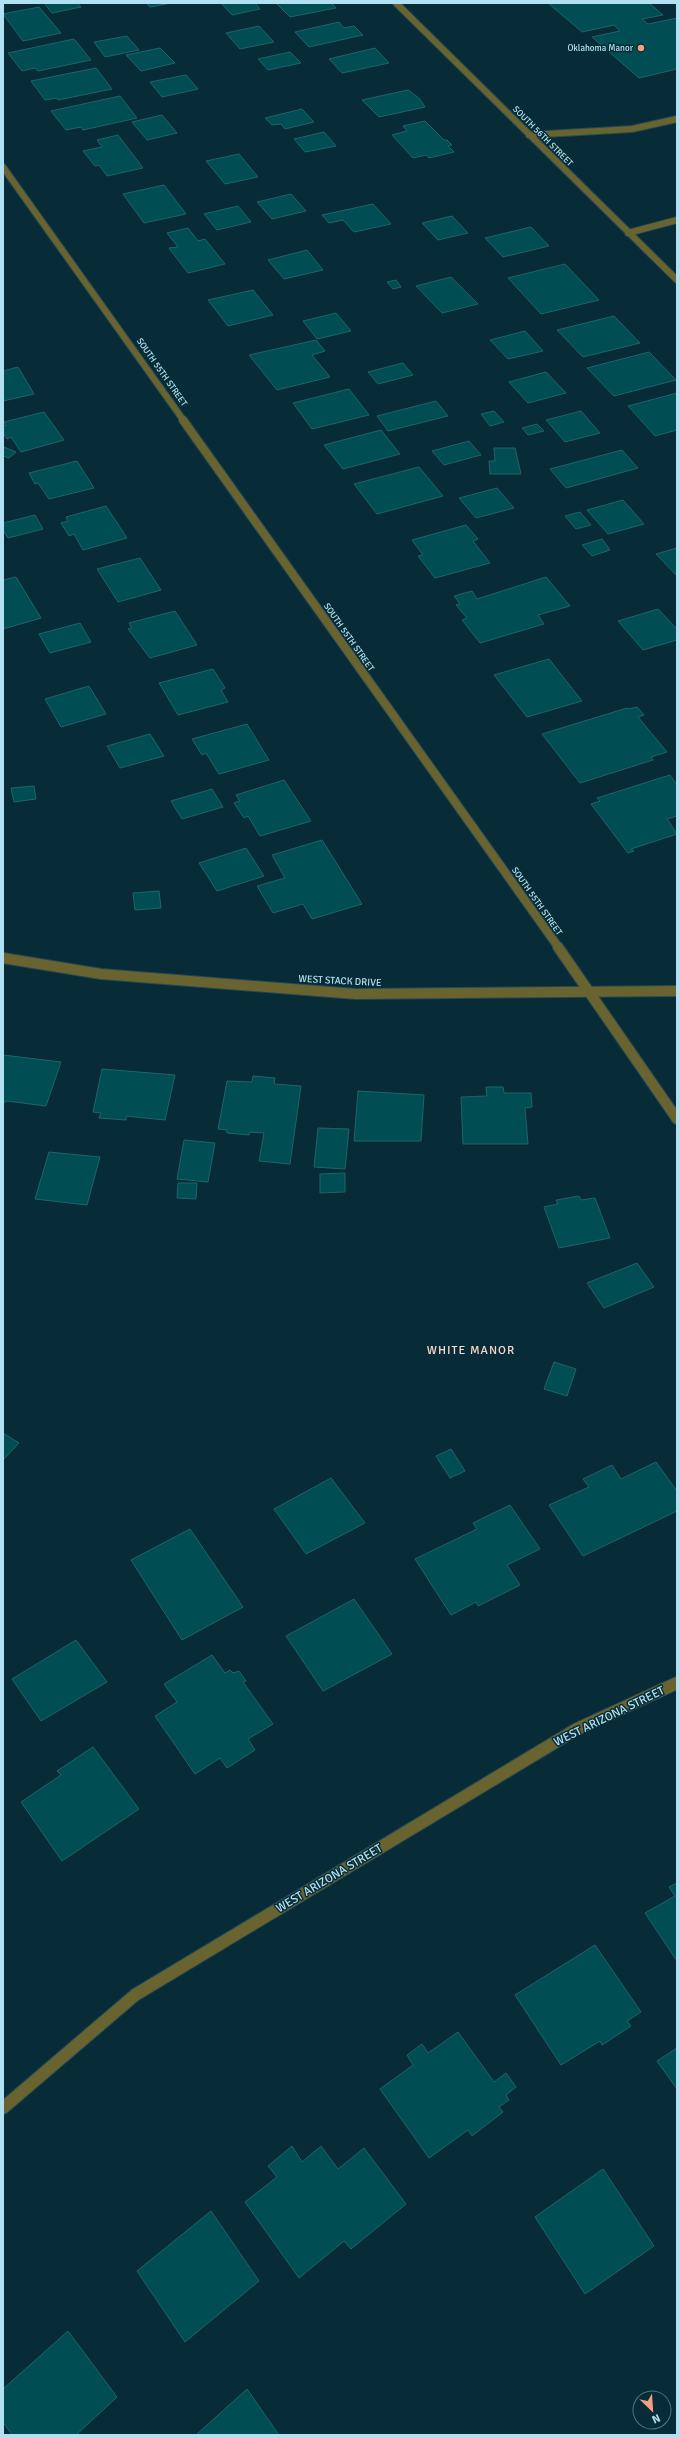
<svg xmlns="http://www.w3.org/2000/svg" width="680" height="2438" viewBox="0 0 680 2438" font-family="Signika,sans-serif">
  <style>
    .building { fill: #004e53; stroke: #206368 }
    .lines { fill: none; stroke-linecap: round; stroke-linejoin: round }
    .minor-far3-casing { stroke: #234955; stroke-width: 8 }
    .minor-far2-casing { stroke: #234955; stroke-width: 10 }
    .minor-far1-casing { stroke: #234955; stroke-width: 12 }
    .minor-casing { stroke: #234955; stroke-width: 14 }
    .minor-far3 { stroke: #696330; stroke-width: 6 }
    .minor-far2 { stroke: #696330; stroke-width: 8 }
    .minor-far1 { stroke: #696330; stroke-width: 10 }
    .minor { stroke: #696330; stroke-width: 12 }
    .poi-dot { fill: #f2a080; stroke: #082c37; stroke-width: 1.5 }
    .labels { text-anchor: middle; stroke-width: 3; stroke-linejoin: round; paint-order: stroke }
    .far-poi-label { font-size: 9px; fill: #b0e0f1; stroke: #082c37; text-anchor: end }
    .far-street-label { font-size: 9px; fill: #b0e0f1; stroke: #082c37 }
    .street-label { font-size: 10px; fill: #b0e0f1; stroke: #082c37 }
    .quarter-label { font-size: 12px; letter-spacing: 1px; fill: #fad9cd; stroke: #082c37 }
    .near-street-label { font-size: 12px; fill: #b0e0f1; stroke: #082c37 }
  </style>
  <rect width="100%" height="100%" fill="#082c37"/>
  <!-- building -->
  <g class="building">
    <polygon points="44,3 77,3 81,7 52,13"/>
    <polygon points="146,3 172,3 150,7"/>
    <polygon points="221,3 255,3 260,9 232,15"/>
    <polygon points="283,3 331,3 336,8 290,17 277,4"/>
    <polygon points="548,3 649,3 663,15 642,19 648,24 677,18 677,69 639,78 592,37 620,31 614,25 582,32"/>
    <polygon points="39,7 61,33 23,41 3,14"/>
    <polygon points="339,22 344,28 354,26 363,35 309,47 295,32"/>
    <polygon points="259,26 274,42 240,49 226,33"/>
    <polygon points="127,36 139,50 105,57 94,42"/>
    <polygon points="74,39 91,60 38,71 35,68 22,71 8,53"/>
    <polygon points="160,48 175,63 141,71 126,55"/>
    <polygon points="375,48 389,63 342,73 329,59"/>
    <polygon points="290,52 301,63 268,70 258,59"/>
    <polygon points="96,68 112,89 58,100 57,98 45,100 31,81"/>
    <polygon points="186,75 198,89 162,97 150,82"/>
    <polygon points="408,90 419,98 425,107 379,117 362,100"/>
    <polygon points="120,96 137,118 83,130 81,127 66,130 51,111"/>
    <polygon points="302,109 314,122 285,129 281,124 272,125 265,118"/>
    <polygon points="162,115 177,133 147,140 132,122"/>
    <polygon points="425,121 444,140 447,140 452,145 448,146 454,152 429,158 426,155 413,158 392,135 407,131 403,126"/>
    <polygon points="324,132 336,146 305,152 294,139"/>
    <polygon points="118,135 143,168 107,176 99,165 95,166 83,151 102,147 97,140"/>
    <polygon points="239,154 258,177 225,184 206,161"/>
    <polygon points="164,185 186,214 144,223 123,194"/>
    <polygon points="291,194 306,211 272,219 257,202"/>
    <polygon points="373,204 391,224 354,232 343,220 329,223 322,215"/>
    <polygon points="238,206 251,222 217,230 204,214"/>
    <polygon points="452,216 468,233 438,240 422,223"/>
    <polygon points="531,227 549,246 503,257 485,238"/>
    <polygon points="188,228 198,241 205,239 225,264 188,273 169,248 178,247 167,233"/>
    <polygon points="307,250 323,270 284,279 268,260"/>
    <polygon points="565,264 599,300 541,314 508,278"/>
    <polygon points="451,277 478,304 442,313 416,286"/>
    <polygon points="396,280 401,287 393,289 387,282"/>
    <polygon points="253,290 273,315 228,326 208,300"/>
    <polygon points="336,313 351,331 317,339 303,321"/>
    <polygon points="614,316 640,343 583,357 557,330"/>
    <polygon points="525,331 543,351 508,359 490,340"/>
    <polygon points="316,340 325,351 312,355 330,377 277,390 249,355"/>
    <polygon points="649,352 676,380 614,396 587,368"/>
    <polygon points="403,363 413,375 378,384 368,372"/>
    <polygon points="18,367 34,394 3,401 3,371"/>
    <polygon points="546,372 566,393 528,403 509,382"/>
    <polygon points="349,389 369,415 312,429 293,403"/>
    <polygon points="677,393 677,430 655,436 628,406"/>
    <polygon points="436,401 448,416 388,431 377,416"/>
    <polygon points="494,411 504,422 490,426 481,414"/>
    <polygon points="581,411 600,433 565,442 546,420"/>
    <polygon points="44,412 64,440 21,452 11,437 7,439 3,433 3,426 6,425 4,422"/>
    <polygon points="537,424 544,431 528,435 522,428"/>
    <polygon points="381,430 400,454 343,469 324,445"/>
    <polygon points="469,441 481,455 444,465 432,451"/>
    <polygon points="4,447 16,452 9,458 3,456"/>
    <polygon points="494,448 515,448 521,474 490,474 489,461 495,461"/>
    <polygon points="622,450 638,468 566,488 550,469"/>
    <polygon points="77,461 94,488 49,499 38,483 35,484 29,473"/>
    <polygon points="419,467 443,496 377,514 354,484"/>
    <polygon points="497,488 514,508 476,518 459,498"/>
    <polygon points="623,500 644,524 608,534 587,510"/>
    <polygon points="106,506 127,538 83,550 74,534 69,536 61,523 68,521 66,517"/>
    <polygon points="580,512 591,525 576,529 565,516"/>
    <polygon points="35,515 43,529 8,538 3,530 3,523"/>
    <polygon points="466,525 478,539 473,541 490,563 435,578 418,556 423,555 412,540"/>
    <polygon points="602,539 610,550 592,556 582,545"/>
    <polygon points="677,548 677,576 656,554"/>
    <polygon points="140,558 161,590 118,602 97,569"/>
    <polygon points="16,577 41,618 3,629 3,580"/>
    <polygon points="546,577 570,606 538,615 544,624 480,643 462,620 467,618 456,605 460,604 454,596 472,591 477,599"/>
    <polygon points="658,609 677,629 677,640 643,650 618,621"/>
    <polygon points="175,611 197,645 150,658 128,629 132,628 129,623"/>
    <polygon points="80,623 91,642 50,653 39,634"/>
    <polygon points="549,659 582,701 527,717 494,675"/>
    <polygon points="213,669 225,688 221,690 228,702 178,715 159,683"/>
    <polygon points="89,686 106,714 61,727 45,699"/>
    <polygon points="637,707 644,715 638,717 667,752 651,757 653,760 580,783 542,734 627,708 629,709"/>
    <polygon points="247,724 269,760 219,774 206,753 202,755 192,739"/>
    <polygon points="150,734 164,756 120,768 107,746"/>
    <polygon points="670,775 677,785 677,816 667,819 677,834 631,849 634,851 628,853 591,804 600,801 597,798"/>
    <polygon points="284,780 311,821 260,836 248,816 244,818 234,803 240,801 236,795"/>
    <polygon points="34,786 36,799 14,802 11,788"/>
    <polygon points="212,789 223,807 182,819 171,801"/>
    <polygon points="322,840 362,904 312,919 303,904 273,913 257,886 285,878 272,855"/>
    <polygon points="246,848 264,876 217,891 199,863"/>
    <polygon points="159,891 161,908 135,910 133,893"/>
    <polygon points="3,1055 61,1062 46,1106 7,1101 3,1103"/>
    <polygon points="102,1069 175,1075 165,1120 126,1116 126,1120 99,1118 101,1113 93,1112"/>
    <polygon points="253,1076 275,1078 274,1084 301,1086 290,1164 259,1161 264,1133 250,1132 249,1135 227,1133 227,1130 218,1129 227,1081 252,1082"/>
    <polygon points="486,1087 503,1087 504,1093 531,1093 532,1107 525,1108 528,1144 463,1144 461,1097 487,1096"/>
    <polygon points="358,1091 424,1095 421,1141 354,1141"/>
    <polygon points="318,1128 349,1129 345,1169 314,1167"/>
    <polygon points="184,1140 215,1143 208,1182 177,1179"/>
    <polygon points="49,1152 100,1157 87,1205 35,1199"/>
    <polygon points="345,1173 345,1192 320,1193 320,1174"/>
    <polygon points="178,1183 197,1183 196,1199 177,1198"/>
    <polygon points="579,1196 581,1200 595,1198 610,1238 559,1248 544,1207 558,1204 556,1200"/>
    <polygon points="637,1263 654,1287 604,1308 587,1283"/>
    <polygon points="554,1362 576,1369 567,1396 544,1389"/>
    <polygon points="3,1433 19,1443 3,1460"/>
    <polygon points="451,1449 465,1471 450,1478 436,1456"/>
    <polygon points="656,1462 677,1491 677,1511 583,1556 549,1505 589,1487 583,1479 612,1465 621,1479"/>
    <polygon points="331,1478 365,1523 306,1554 274,1509"/>
    <polygon points="510,1505 540,1549 507,1565 520,1585 478,1606 476,1602 451,1615 415,1559 477,1529 473,1523"/>
    <polygon points="190,1529 243,1607 182,1640 131,1560"/>
    <polygon points="354,1599 392,1654 323,1691 286,1636"/>
    <polygon points="76,1640 107,1682 41,1721 12,1679"/>
    <polygon points="212,1655 225,1673 230,1670 233,1673 239,1671 246,1681 243,1682 273,1724 248,1739 255,1750 227,1768 220,1758 195,1774 155,1716 177,1702 164,1684"/>
    <polygon points="93,1747 139,1809 62,1861 21,1802 61,1775 57,1771"/>
    <polygon points="677,1883 677,1961 645,1913 675,1896 669,1887"/>
    <polygon points="595,1945 641,2012 627,2021 631,2026 602,2045 600,2041 561,2065 515,1995"/>
    <polygon points="458,2032 494,2082 506,2073 516,2087 506,2095 509,2100 499,2107 503,2112 472,2136 468,2130 429,2158 380,2089 413,2065 407,2055 422,2044 428,2053"/>
    <polygon points="677,2048 677,2089 657,2061"/>
    <polygon points="292,2146 302,2162 321,2146 338,2169 364,2148 406,2204 351,2249 344,2241 299,2278 245,2202 277,2177 268,2166"/>
    <polygon points="603,2169 654,2246 585,2294 535,2217"/>
    <polygon points="211,2211 259,2281 185,2342 137,2271"/>
    <polygon points="68,2331 117,2397 76,2435 12,2435 3,2422 3,2389"/>
    <polygon points="247,2389 279,2435 196,2435"/>
  </g>
  <g class="lines">
    <!-- minor-far3 casing -->
    <g class="minor-far3-casing">
      <g id="minor-far3">
        <polyline points="396,3 677,280"/>
        <polyline points="529,135 632,129 677,119"/>
        <polyline points="3,167 184,421"/>
        <polyline points="628,233 677,220"/>
      </g>
    </g>
    <!-- minor-far2 casing -->
    <g class="minor-far2-casing">
      <polyline id="minor-far2" points="183,420 559,948"/>
    </g>
    <!-- minor-far1 casing -->
    <g class="minor-far1-casing">
      <g id="minor-far1">
        <polyline points="558,947 677,1119"/>
        <polyline points="3,958 101,974 356,994 677,991"/>
      </g>
    </g>
    <!-- minor casing -->
    <g class="minor-casing">
      <polyline id="minor" points="3,2108 135,1995 577,1729 677,1683"/>
    </g>
    <!-- minor-far3 -->
    <use href="#minor-far3" class="minor-far3"/>
    <!-- minor-far2 -->
    <use href="#minor-far2" class="minor-far2"/>
    <!-- minor-far1 -->
    <use href="#minor-far1" class="minor-far1"/>
    <!-- minor -->
    <use href="#minor" class="minor"/>
  </g>
  <!-- markers -->
  <circle class="poi-dot" cx="641" cy="48" r="4"/>
  <g class="labels">
    <!-- far-poi labels -->
    <g class="far-poi-label">
      <text x="633" y="51">Oklahoma Manor</text>
    </g>
    <!-- far-street labels -->
    <g class="far-street-label">
      <text transform="translate(543 136) rotate(45)" y="3">SOUTH 56TH STREET</text>
      <text transform="translate(162 372) rotate(55)" y="3">SOUTH 55TH STREET</text>
      <text transform="translate(349 637) rotate(55)" y="3">SOUTH 55TH STREET</text>
      <text transform="translate(537 901) rotate(55)" y="3">SOUTH 55TH STREET</text>
    </g>
    <!-- street labels -->
    <g class="street-label">
      <text transform="translate(340 980) rotate(3)" y="4">WEST STACK DRIVE</text>
    </g>
    <!-- quarter labels -->
    <g class="quarter-label">
      <text x="471" y="1354">WHITE MANOR</text>
    </g>
    <!-- near-street labels -->
    <g class="near-street-label">
      <text transform="translate(609 1716) rotate(-26)" y="4">WEST ARIZONA STREET</text>
      <text transform="translate(329 1878) rotate(-31)" y="4">WEST ARIZONA STREET</text>
    </g>
  </g>
  <!-- border -->
  <rect width="680" height="2438" fill="none" stroke="#b0e0f1" stroke-width="8"/>
  <!-- north arrow -->
  <g transform="translate(652 2410) rotate(155)"><circle r="19" fill="#082c37" stroke="#4b7481"/>
  <path d="M0-3L7 15L0 10L-7 15Z" fill="#f2a080"/>
  <text y="-6" font-size="11" font-weight="bold" text-anchor="middle" fill="#b0e0f1">N</text>
  </g>
</svg>
